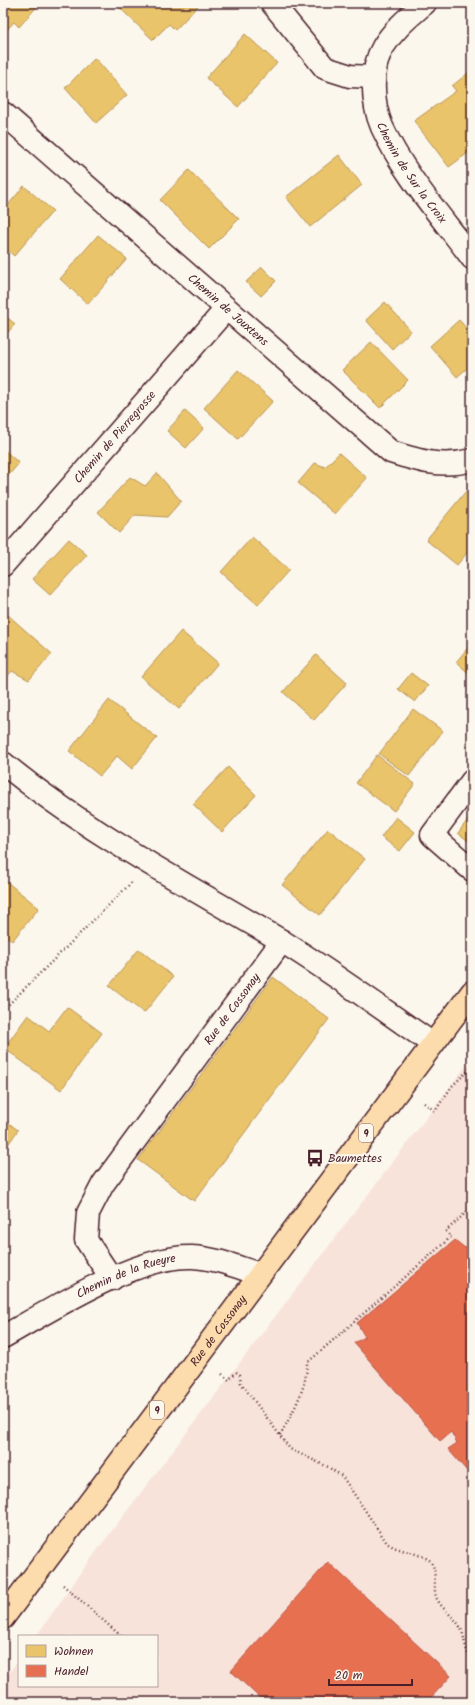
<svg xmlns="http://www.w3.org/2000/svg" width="475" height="1705" viewBox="0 0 475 1705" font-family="Kalam,sans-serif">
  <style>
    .built { fill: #f8e3da }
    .homes { fill: #e9c46a; stroke: #b99257 }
    .shops { fill: #e76f51; stroke: #b85746 }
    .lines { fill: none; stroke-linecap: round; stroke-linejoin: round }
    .minor-casing { stroke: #4a1f2b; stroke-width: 25 }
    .primary-casing { stroke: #4a1f2b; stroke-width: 25 }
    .path { stroke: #4a1f2b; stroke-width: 2.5; stroke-dasharray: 1 3; stroke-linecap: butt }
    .minor { stroke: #fbf7ec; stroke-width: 22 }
    .primary { stroke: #fcdcac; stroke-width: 22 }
    .labels { text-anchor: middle; stroke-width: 4; stroke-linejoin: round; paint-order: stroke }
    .shield { fill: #fbf7ec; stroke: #7f6065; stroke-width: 1 }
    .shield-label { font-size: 11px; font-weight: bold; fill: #4a1f2b }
    .street-label { font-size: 12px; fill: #4a1f2b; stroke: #fbf7ec }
    .poi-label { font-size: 12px; fill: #4a1f2b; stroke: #fbf7ec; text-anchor: start }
  </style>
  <rect width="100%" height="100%" fill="#fbf7ec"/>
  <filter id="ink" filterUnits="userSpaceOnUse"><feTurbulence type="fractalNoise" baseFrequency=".025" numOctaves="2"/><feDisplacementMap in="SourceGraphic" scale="8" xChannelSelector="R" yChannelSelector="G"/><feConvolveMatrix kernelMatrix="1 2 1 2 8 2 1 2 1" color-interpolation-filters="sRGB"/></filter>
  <g filter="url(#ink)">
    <!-- built -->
    <polygon class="built" points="472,1058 472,1702 3,1702 3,1681 19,1659 19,1686 157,1686 157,1636 36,1636 98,1549"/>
    <!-- homes -->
    <g class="homes">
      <polygon points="3,3 40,3 19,27 14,22 3,34"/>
      <polygon points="123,3 199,3 200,4 175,30 169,24 153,40 119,7"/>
      <polygon points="245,34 277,63 238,107 206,78"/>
      <polygon points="95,58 127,95 96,123 65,88"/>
      <polygon points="472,70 472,150 449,167 414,121 456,91 452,86"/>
      <polygon points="339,155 362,185 310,227 286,197"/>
      <polygon points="189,170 239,219 209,249 160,200"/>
      <polygon points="24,186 53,211 14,256 3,246 3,211"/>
      <polygon points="98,235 127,259 88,304 60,279"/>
      <polygon points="262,267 276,281 261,296 246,282"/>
      <polygon points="385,302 411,331 392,349 366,320"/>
      <polygon points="3,314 15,324 3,338"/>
      <polygon points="459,320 472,334 472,364 457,377 430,346"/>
      <polygon points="371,342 408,380 380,408 342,370"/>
      <polygon points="238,370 273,401 238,439 204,408"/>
      <polygon points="185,411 204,428 186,448 167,431"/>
      <polygon points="3,449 19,463 3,482"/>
      <polygon points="339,453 367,478 335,514 298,483 315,463 325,467"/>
      <polygon points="157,473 181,501 167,517 135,515 119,533 98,512 130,477 145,486"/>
      <polygon points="466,491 472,496 472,547 457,565 426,540"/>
      <polygon points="252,537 289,570 258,605 221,572"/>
      <polygon points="69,539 87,555 50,595 32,579"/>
      <polygon points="8,615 52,654 29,680 12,671 3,681 3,621"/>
      <polygon points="181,631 218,663 179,709 141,677"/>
      <polygon points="472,643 472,676 456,662"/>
      <polygon points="316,655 347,683 314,720 283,692"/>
      <polygon points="411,673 428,686 415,702 398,689"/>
      <polygon points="109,700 157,738 132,769 117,756 100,776 69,751"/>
      <polygon points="413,709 443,731 409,776 379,754"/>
      <polygon points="377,755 415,784 394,811 356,783"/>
      <polygon points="228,767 256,795 222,832 193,804"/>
      <polygon points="472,814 472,844 458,833"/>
      <polygon points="396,817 415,832 400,851 381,837"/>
      <polygon points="328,829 365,859 320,915 282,885"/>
      <polygon points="7,882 39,908 12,941 3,933 3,887"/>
      <polygon points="139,949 173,977 144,1013 109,986"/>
      <polygon points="273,977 329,1019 194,1201 138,1160"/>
      <polygon points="67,1007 102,1033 61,1090 4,1048 28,1015 49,1031"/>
      <polygon points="3,1119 18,1130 3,1152"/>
    </g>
    <!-- shops -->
    <g class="shops">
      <polygon points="455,1240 465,1248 472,1242 472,1477 448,1449 457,1443 451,1432 440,1441 354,1343 365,1337 357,1323"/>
      <polygon points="328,1562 451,1676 427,1702 264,1702 231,1671"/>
    </g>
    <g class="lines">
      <!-- minor casing -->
      <g class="minor-casing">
        <g id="minor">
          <polyline points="272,3 325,68 350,76 373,77"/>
          <path id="s1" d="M425,3C409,17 394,29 383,47C370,69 372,104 382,127C404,175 441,216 472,258"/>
          <path id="s2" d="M3,113L391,452C419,461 442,468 472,460"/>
          <path id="s3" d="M3,565L226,309"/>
          <path d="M3,763C88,833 186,884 280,940C332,972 382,1009 433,1044"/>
          <polyline points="472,781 432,835 472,870"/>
          <path id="s4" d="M112,1279L86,1240L88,1213L103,1184L282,941"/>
          <path id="s5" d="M3,1337C51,1310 136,1255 192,1257C215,1258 237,1267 259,1274"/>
        </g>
      </g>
      <!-- primary casing -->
      <g class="primary-casing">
        <g id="primary">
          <path id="s6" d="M3,1618L472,992"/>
        </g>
      </g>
      <!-- path -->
      <g class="path">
        <polyline points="3,1010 132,882"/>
        <polyline points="424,1103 435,1111 452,1086 472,1067"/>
        <path d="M222,1374L229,1380L236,1372L240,1375L241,1383L290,1449L328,1467L342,1476L387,1543C398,1552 424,1553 431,1562C438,1572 432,1588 437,1599C442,1609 453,1616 459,1625C466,1636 463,1649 472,1659"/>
        <path d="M280,1435C292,1414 307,1388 307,1363L451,1237L446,1231L472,1207"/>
        <polyline points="63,1585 121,1636"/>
      </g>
      <!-- minor -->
      <use href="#minor" class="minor"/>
      <!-- primary -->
      <use href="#primary" class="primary"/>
    </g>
  </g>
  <!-- icons -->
  <defs>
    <g id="bus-bare" transform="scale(1.38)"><path d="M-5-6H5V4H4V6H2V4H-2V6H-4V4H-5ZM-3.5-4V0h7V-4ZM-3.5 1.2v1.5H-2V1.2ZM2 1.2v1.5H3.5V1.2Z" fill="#4a1f2b" stroke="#fbf7ec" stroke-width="2.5" paint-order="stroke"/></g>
  </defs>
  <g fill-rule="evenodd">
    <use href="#bus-bare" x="315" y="1158"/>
  </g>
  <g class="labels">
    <!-- shield labels -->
    <g class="shield">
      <rect x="359" y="1124" width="14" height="18" rx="3"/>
      <rect x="150" y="1401" width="14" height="18" rx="3"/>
    </g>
    <g class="shield-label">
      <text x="366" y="1137">9</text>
      <text x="157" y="1414">9</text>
    </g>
    <!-- street labels -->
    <g class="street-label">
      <text dy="4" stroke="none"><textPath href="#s1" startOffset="198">Chemin de Sur la Croix</textPath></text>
      <text dy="4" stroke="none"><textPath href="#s2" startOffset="299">Chemin de Jouxtens</textPath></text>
      <text dy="4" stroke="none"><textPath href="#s3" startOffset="170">Chemin de Pierregrosse</textPath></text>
      <text dy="4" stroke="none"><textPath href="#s4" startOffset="324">Rue de Cossonay</textPath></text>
      <text dy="4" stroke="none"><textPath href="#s5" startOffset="138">Chemin de la Rueyre</textPath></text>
      <text dy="4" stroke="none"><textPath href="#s6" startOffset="359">Rue de Cossonay</textPath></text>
    </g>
    <!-- poi labels -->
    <g class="poi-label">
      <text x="328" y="1162">Baumettes</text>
    </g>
  </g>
  <!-- margin -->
  <rect width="475" height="1705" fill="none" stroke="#fbf7ec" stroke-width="16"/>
  <rect x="8" y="8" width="459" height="1689" fill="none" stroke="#4a1f2b" stroke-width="1.5" filter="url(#ink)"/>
  <!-- legend -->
  <rect x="18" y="1635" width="140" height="52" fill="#fbf7ec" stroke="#b4a19f"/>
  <rect x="26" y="1645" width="20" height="12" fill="#e9c46a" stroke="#b4a19f"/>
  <text x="54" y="1655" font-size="12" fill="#4a1f2b">Wohnen</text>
  <rect x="26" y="1665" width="20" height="12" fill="#e76f51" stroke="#b4a19f"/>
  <text x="54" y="1675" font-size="12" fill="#4a1f2b">Handel</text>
  <!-- scale -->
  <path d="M329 1679v6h83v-6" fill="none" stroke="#4a1f2b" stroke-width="2"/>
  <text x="335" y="1679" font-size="12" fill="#4a1f2b" stroke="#fbf7ec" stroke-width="3" paint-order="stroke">20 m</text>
</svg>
